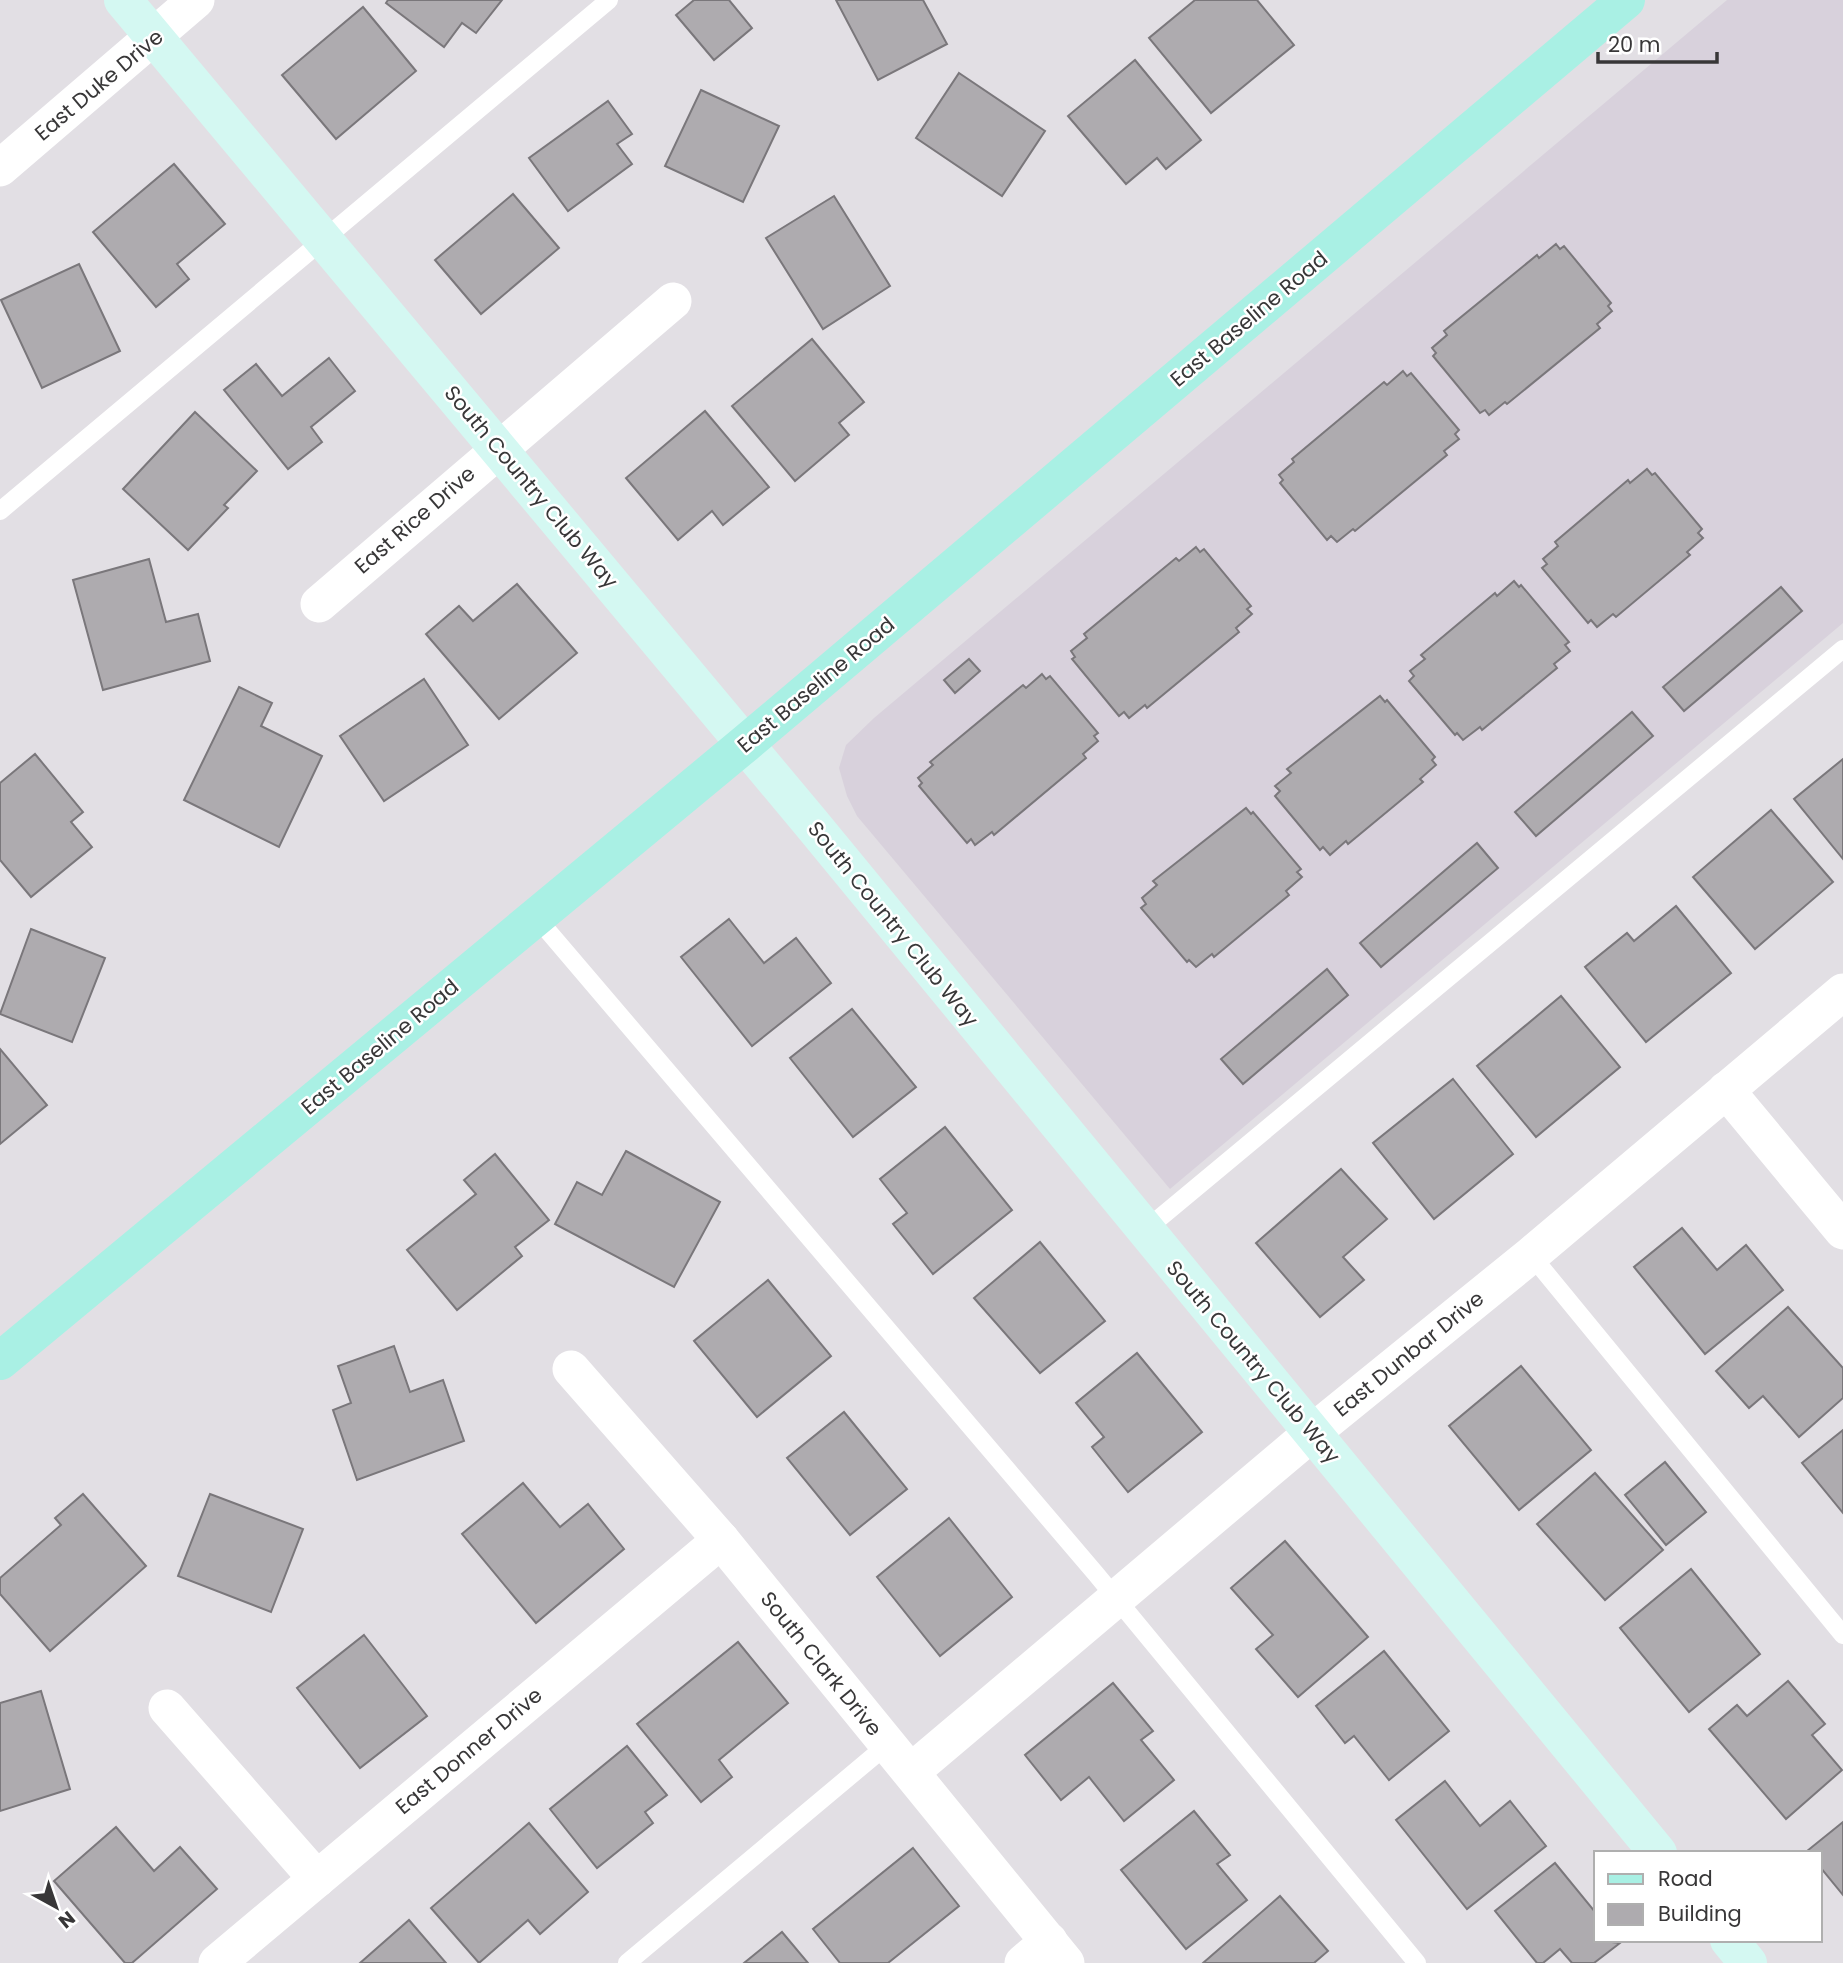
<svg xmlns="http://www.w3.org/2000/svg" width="1843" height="1963" viewBox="0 0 1843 1963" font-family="Poppins,sans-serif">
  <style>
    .built { fill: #d8d1dc }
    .building { fill: #aeabaf; stroke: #7a777b; stroke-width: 2 }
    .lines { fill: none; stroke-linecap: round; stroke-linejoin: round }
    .lane { stroke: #fff; stroke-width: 18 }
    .street { stroke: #fff; stroke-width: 37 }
    .secondary { stroke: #d4f8f2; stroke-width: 38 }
    .primary { stroke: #a9f0e4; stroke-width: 38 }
    .labels { text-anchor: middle; stroke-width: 5; stroke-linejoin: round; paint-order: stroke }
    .street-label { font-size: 21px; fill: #383738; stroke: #fff }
  </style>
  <rect width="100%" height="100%" fill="#e2dfe4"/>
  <!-- built -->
  <polygon class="built" points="1727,0 1843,0 1843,623 1170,1189 857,816 847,796 839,768 846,745 874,718"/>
  <!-- building -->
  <g class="building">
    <polygon points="388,0 502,0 476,33 462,23 444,47 386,3"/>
    <polygon points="694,0 729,0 752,28 714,60 676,15"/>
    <polygon points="836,0 923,0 947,44 878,80"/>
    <polygon points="1195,0 1257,0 1294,45 1211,113 1149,38"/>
    <polygon points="363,7 416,71 336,139 282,75"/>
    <polygon points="1135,60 1201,140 1166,169 1157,158 1126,184 1068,116"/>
    <polygon points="959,73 1045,131 1002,196 916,138"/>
    <polygon points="701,90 779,126 743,202 665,166"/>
    <polygon points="608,101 632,134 617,144 632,164 568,211 529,158"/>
    <polygon points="174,164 225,224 177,264 189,279 156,307 93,232"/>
    <polygon points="513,194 559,248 481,314 435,260"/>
    <polygon points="834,196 890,286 823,329 766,238"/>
    <polygon points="1556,244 1560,249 1564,246 1611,303 1608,306 1612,311 1597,324 1600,328 1507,404 1505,402 1489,415 1485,410 1480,413 1433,356 1436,353 1432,348 1447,335 1444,331 1537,255 1539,258"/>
    <polygon points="79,264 120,351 42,388 1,300"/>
    <polygon points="812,339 864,402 839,423 849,435 795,481 732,406"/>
    <polygon points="329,358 355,391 311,427 322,442 288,469 224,390 256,364 282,396"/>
    <polygon points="1403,371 1407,376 1411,373 1459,430 1455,434 1459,439 1444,451 1447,455 1355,531 1353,529 1337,542 1331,536 1327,540 1280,483 1283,480 1279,475 1294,462 1292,459 1384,382 1387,385"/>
    <polygon points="705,411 769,487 723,525 712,511 678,540 626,478"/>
    <polygon points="195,412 257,471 224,505 228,508 188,550 123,489"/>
    <polygon points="1647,469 1652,475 1655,473 1702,529 1698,533 1703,538 1687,552 1690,555 1616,617 1613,614 1597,627 1591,620 1588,623 1542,568 1547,564 1543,559 1558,546 1555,542 1628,480 1630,483"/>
    <polygon points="1196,547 1200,552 1204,549 1251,606 1247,609 1252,614 1236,628 1239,632 1147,708 1145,705 1129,718 1124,712 1119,716 1072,659 1075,657 1071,651 1087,638 1084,634 1176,558 1179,561"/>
    <polygon points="149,559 166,622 198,614 210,661 103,690 73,580"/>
    <polygon points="1514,581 1519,587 1521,585 1569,642 1565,645 1570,651 1554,664 1557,668 1482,730 1480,727 1463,740 1457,733 1455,735 1409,681 1414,676 1410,671 1425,659 1421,655 1495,593 1497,596"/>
    <polygon points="517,584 577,653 499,719 426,634 459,606 473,621"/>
    <polygon points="1781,587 1802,611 1684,711 1663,687"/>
    <polygon points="969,659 980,671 955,693 944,680"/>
    <polygon points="1042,674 1046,679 1050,676 1098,733 1094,736 1098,741 1083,754 1086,758 994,835 992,832 975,845 971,839 967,843 919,786 922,783 918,778 933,765 930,762 1023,685 1026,688"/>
    <polygon points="424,679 468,745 384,801 340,736"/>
    <polygon points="239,687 272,703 261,726 322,756 279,847 184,800"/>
    <polygon points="1380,696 1385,702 1387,700 1435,757 1432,760 1436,765 1420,779 1423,782 1348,844 1346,841 1330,855 1323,847 1320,850 1275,796 1280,791 1275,786 1291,773 1287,769"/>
    <polygon points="1632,712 1653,736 1536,836 1515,812"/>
    <polygon points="35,754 83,812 71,822 92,847 31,897 0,860 0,783"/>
    <polygon points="1843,759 1843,859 1794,799"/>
    <polygon points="1246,808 1251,814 1253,812 1301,869 1297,872 1302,877 1286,891 1289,895 1214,957 1212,954 1196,967 1189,960 1187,962 1141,908 1146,904 1142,898 1157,885 1153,881"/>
    <polygon points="1771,810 1833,882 1755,949 1693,877"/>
    <polygon points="1477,843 1498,868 1381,967 1360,943"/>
    <polygon points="1676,906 1731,973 1646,1042 1585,967 1627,933 1634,941"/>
    <polygon points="729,919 764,963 796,938 831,983 752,1046 681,957"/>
    <polygon points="31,929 105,958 72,1042 0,1014"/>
    <polygon points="1327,969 1348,995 1243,1084 1221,1059"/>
    <polygon points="1561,996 1620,1067 1536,1137 1477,1066"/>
    <polygon points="852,1009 916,1087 853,1137 790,1058"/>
    <polygon points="0,1049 47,1105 0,1144"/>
    <polygon points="1453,1079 1513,1154 1434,1219 1373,1143"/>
    <polygon points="945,1127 1012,1210 933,1274 893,1224 907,1213 880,1179"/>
    <polygon points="626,1151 720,1202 674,1287 555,1224 577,1182 602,1195"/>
    <polygon points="495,1154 549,1220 515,1247 522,1256 457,1310 407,1250 476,1194 464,1180"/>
    <polygon points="1341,1169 1387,1219 1343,1257 1364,1280 1320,1317 1256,1243"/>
    <polygon points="1682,1228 1717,1270 1746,1245 1783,1290 1705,1354 1634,1267"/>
    <polygon points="1040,1242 1105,1321 1040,1373 974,1298"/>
    <polygon points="768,1280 831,1356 757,1417 694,1341"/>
    <polygon points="1788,1307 1843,1368 1843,1398 1799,1437 1763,1396 1749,1408 1716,1371"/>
    <polygon points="394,1346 410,1392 443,1380 464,1441 357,1480 333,1410 351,1403 338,1366"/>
    <polygon points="1137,1353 1202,1432 1128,1492 1092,1447 1104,1437 1076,1403"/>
    <polygon points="1521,1366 1591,1450 1519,1510 1449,1426"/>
    <polygon points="844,1412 907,1489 850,1535 787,1458"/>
    <polygon points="1843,1430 1843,1513 1802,1463"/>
    <polygon points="1665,1462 1706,1512 1666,1545 1625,1495"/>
    <polygon points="1595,1473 1663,1550 1605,1600 1537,1524"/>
    <polygon points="523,1483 560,1527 588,1504 624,1549 536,1623 462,1534"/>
    <polygon points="83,1494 146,1566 50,1651 0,1594 0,1578 61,1525 55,1518"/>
    <polygon points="210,1494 303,1529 271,1612 178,1576"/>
    <polygon points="949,1518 1012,1597 940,1656 877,1577"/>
    <polygon points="1285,1541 1368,1637 1298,1697 1256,1649 1273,1635 1231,1588"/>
    <polygon points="1691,1569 1760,1654 1689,1712 1620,1628"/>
    <polygon points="364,1635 427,1716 360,1768 297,1688"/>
    <polygon points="738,1642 788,1703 719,1760 732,1777 701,1802 637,1724"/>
    <polygon points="1384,1651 1449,1731 1389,1780 1354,1736 1345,1743 1316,1706"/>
    <polygon points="1788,1681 1825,1724 1812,1735 1842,1770 1786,1819 1709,1729 1737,1705 1747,1716"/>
    <polygon points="1113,1683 1153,1731 1141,1740 1174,1780 1124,1821 1089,1777 1061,1800 1025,1755"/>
    <polygon points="41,1691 70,1789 0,1811 0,1703"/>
    <polygon points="627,1746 667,1795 645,1812 653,1823 597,1868 550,1809"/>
    <polygon points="1445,1781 1480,1826 1510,1801 1546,1846 1467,1909 1396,1820"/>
    <polygon points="1194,1811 1230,1855 1217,1864 1247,1900 1186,1949 1121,1870"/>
    <polygon points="1843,1822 1843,1895 1820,1867 1820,1853 1807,1851"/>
    <polygon points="529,1823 588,1892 540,1934 528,1920 479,1963 431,1908"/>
    <polygon points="116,1827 154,1871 180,1847 217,1889 132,1963 125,1963 54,1881"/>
    <polygon points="913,1848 959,1906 888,1963 840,1963 813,1929"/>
    <polygon points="1555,1863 1596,1913 1596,1940 1620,1943 1594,1963 1572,1963 1560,1949 1543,1963 1537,1963 1495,1911"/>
    <polygon points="1280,1896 1328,1951 1314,1963 1203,1963"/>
    <polygon points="409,1920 446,1963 360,1963"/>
    <polygon points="782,1932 808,1963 744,1963"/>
  </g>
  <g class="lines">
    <!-- lane -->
    <g class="lane">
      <polyline points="0,511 609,0"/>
      <polyline points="536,917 1096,1574 1417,1963"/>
      <polyline points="1144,1231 1843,649"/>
      <polyline points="1531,1255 1843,1635"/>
      <polyline points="627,1963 887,1745"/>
    </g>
    <!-- street -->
    <g class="street">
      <polyline points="0,168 196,0"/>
      <polyline points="319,604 673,301"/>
      <polyline points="1726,1090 1843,1231"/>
      <polyline points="571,1369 721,1540 1066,1963"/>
      <polyline points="167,1708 317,1879"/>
      <polyline points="911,1772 1313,1432 1531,1255 1843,992"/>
      <polyline points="217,1963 721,1540"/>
      <polyline points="1023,1963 1049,1941"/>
    </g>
    <!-- secondary -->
    <g class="secondary">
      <polyline points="123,0 811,823 1658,1853"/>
      <polyline points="1729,1940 1748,1963"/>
    </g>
    <!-- primary -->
    <polyline class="primary" points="0,1361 745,744 1626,0"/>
  </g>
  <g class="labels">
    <!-- street labels -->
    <g class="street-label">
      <text transform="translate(99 85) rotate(-40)" y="7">East Duke Drive</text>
      <text transform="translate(1249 319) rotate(-40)" y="7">East Baseline Road</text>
      <text transform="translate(531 487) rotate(50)" y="7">South Country Club Way</text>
      <text transform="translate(415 520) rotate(-41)" y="7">East Rice Drive</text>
      <text transform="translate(816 685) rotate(-40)" y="7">East Baseline Road</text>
      <text transform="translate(893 924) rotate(51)" y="7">South Country Club Way</text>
      <text transform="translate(380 1047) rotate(-40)" y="7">East Baseline Road</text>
      <text transform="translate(1409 1354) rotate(-39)" y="7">East Dunbar Drive</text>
      <text transform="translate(1253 1362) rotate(50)" y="7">South Country Club Way</text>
      <text transform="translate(821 1664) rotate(51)" y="7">South Clark Drive</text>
      <text transform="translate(469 1751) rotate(-40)" y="7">East Donner Drive</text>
    </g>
  </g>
  <!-- legend -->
  <rect x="1594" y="1851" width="228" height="91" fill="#ffffff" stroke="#afafaf" stroke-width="2"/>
  <rect x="1608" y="1874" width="35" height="10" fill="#a9f0e4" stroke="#afafaf" stroke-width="2"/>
  <text x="1658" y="1886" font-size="21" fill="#383738">Road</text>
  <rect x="1608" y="1904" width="35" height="21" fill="#aeabaf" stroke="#afafaf" stroke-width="2"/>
  <text x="1658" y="1921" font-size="21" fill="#383738">Building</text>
  <!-- north arrow -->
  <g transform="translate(56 1907) rotate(140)" stroke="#ffffff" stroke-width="5" paint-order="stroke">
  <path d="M0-5L12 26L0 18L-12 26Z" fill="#383738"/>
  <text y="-10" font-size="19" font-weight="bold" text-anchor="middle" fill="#383738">N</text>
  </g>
  <!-- scale -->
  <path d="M1598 52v10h119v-10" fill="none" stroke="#383738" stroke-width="3.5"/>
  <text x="1608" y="52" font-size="21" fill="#383738" stroke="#ffffff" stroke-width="5" paint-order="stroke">20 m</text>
</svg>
